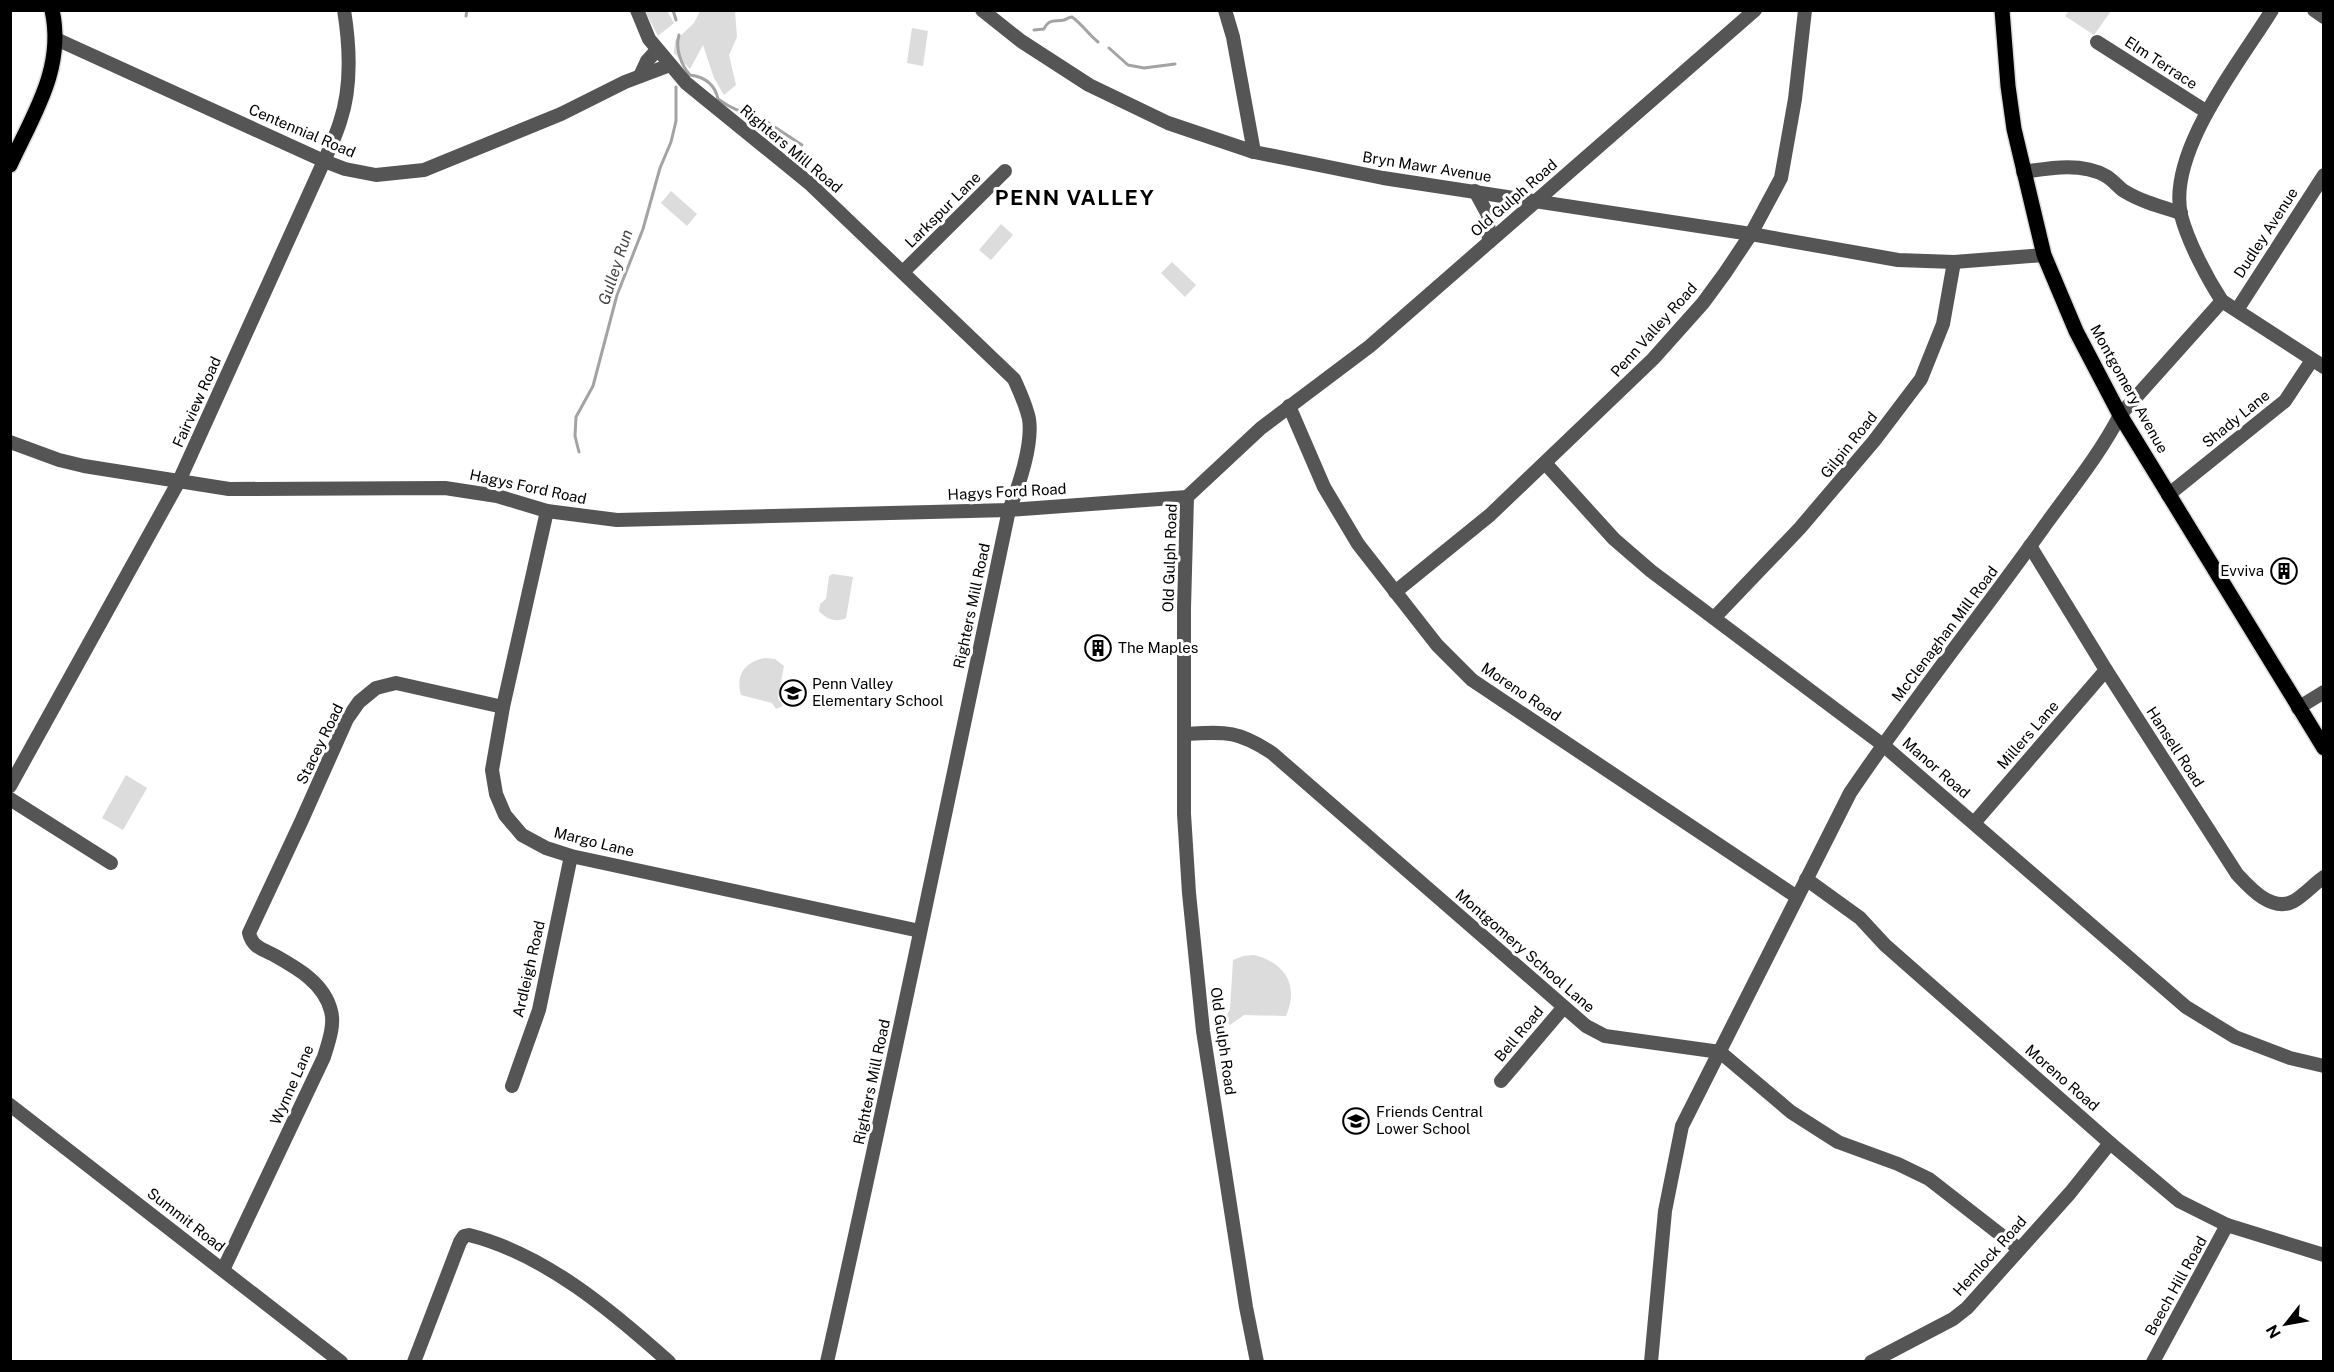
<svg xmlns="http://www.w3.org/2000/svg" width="2334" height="1372" viewBox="0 0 2334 1372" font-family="'Public Sans',sans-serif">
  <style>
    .green { fill: #dcdcdc }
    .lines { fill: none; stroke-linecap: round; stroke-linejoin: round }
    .stream { stroke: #a3a3a3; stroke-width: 3 }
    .major-casing { stroke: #dbdbdb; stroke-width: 18 }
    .minor { stroke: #555; stroke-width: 14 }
    .major { stroke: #000; stroke-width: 15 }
    .labels { text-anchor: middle; stroke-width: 6; stroke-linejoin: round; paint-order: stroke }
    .street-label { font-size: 15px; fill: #000; stroke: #fff }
    .poi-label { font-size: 15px; fill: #000; stroke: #fff; text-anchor: start }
    .water-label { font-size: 16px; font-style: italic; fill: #444; stroke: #fff }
    .district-label { font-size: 21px; font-weight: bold; letter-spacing: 1.5px; fill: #000; stroke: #fff }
  </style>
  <rect width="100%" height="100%" fill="#fff"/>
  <!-- green -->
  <g class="green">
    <polygon points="645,11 667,11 674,23 658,36"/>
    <polygon points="700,11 735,11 737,37 729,55 736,85 724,95 714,78 703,45 690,69 674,53 675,41 694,23"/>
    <polygon points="2069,11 2069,10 2111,11 2094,35 2065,16"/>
    <polygon points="912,28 928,31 923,66 907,63"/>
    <polygon points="671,191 697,214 687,226 661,203"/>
    <polygon points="1001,224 1013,235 991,260 979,250"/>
    <polygon points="1172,262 1196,285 1185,297 1161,273"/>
    <path d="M833,574L853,577L846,618C836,623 826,619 819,611L820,604L826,599L829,576Z"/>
    <path d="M766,658L775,659L784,666L778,698L783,706L776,709L772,703L741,695C735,674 746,661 766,658Z"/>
    <polygon points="126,775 147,788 123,830 102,818"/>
    <path d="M1254,955C1286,963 1299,986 1286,1016L1244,1015L1230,1025L1225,1019L1230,1009L1233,960L1243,956Z"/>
  </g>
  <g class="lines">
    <!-- stream -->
    <g class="stream">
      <polyline points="673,10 676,20"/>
      <polyline points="466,16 467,10"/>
      <path d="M1034,30L1044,29C1049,18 1055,22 1064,20C1067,19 1069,17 1072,17C1082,24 1088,34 1098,42"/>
      <path d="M679,35C675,48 681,65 690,75C705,77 715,85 718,99C729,107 740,113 753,114"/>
      <polyline points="1109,48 1128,65 1144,68 1175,64"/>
      <polyline points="767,122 802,145"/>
      <polyline points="579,452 575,436 576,417 593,386 617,295 643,229 660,168 671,142 676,121 676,87"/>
    </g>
    <!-- major casing -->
    <g class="major-casing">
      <g id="major">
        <polyline points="2002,10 2008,86 2014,129 2044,255 2076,331 2120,415 2324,748"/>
        <path d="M10,165C33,115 65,68 52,10"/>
      </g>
    </g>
    <!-- minor -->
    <g class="minor">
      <path d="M637,10L649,39L686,83L809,183L1014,379C1020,392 1026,405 1029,419C1033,444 1019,486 1009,510C949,794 891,1078 827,1362"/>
      <polyline points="982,10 1021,41 1089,85 1168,123 1254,152 1383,178 1751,234 1898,260 1954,262 2044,255"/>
      <polyline points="1225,10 1233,37 1254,152"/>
      <path d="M2272,10C2240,62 2167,152 2181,215C2188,242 2207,278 2222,301L2324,367"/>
      <polyline points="2314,10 2324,17"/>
      <polyline points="56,39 324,161 345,169 376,175 424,170 561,114 625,82 670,65"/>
      <polyline points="2097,42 2207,112"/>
      <polyline points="640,76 647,61 657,50"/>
      <path d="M2023,172C2049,168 2082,162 2106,176C2113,180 2118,187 2124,191C2142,202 2162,207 2181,213"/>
      <polyline points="1475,191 1488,215 1489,242"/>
      <polyline points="903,272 1005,171"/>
      <polyline points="2237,310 2324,175"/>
      <polyline points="1289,406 1324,487 1358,544 1437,645 1472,680 1797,897"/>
      <polyline points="10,442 59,460 84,466 229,489 445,488 497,496 547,511 617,520 1009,510 1187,497"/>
      <polyline points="1545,463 1614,539 1651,571 1883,745 2186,1007 2235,1037 2290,1058 2324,1066"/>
      <polyline points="2168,495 2285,401 2312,360"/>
      <polyline points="547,511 503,707 492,770 496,794 505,815 522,835 546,848 571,856 920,931"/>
      <path d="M2030,546L2106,670L2237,874C2250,888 2272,913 2294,901C2304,895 2314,884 2324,877"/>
      <polyline points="1395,592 1490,515 1653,359 1703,303 1725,273 1751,234 1781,178 1795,99 1805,10"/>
      <polyline points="1714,618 1800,528 1874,441 1921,379 1943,324 1954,262"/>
      <polyline points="2298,708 2324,692"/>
      <path d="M1184,734C1225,732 1237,730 1272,753L1586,1026L1605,1036L1720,1052L1791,1112L1838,1142L1898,1164L1929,1179L2019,1249"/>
      <path d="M10,786L179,481L324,161C330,148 336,135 340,122C352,87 350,47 344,10"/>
      <polyline points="10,799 111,863"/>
      <polyline points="1974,823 2106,670"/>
      <polyline points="1806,879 1860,918 1885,945 2110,1143 2179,1201 2227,1225 2324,1255"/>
      <polyline points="1501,1081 1563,1008"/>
      <polyline points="512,1086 539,1010 571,856"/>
      <polyline points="10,1105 341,1362"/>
      <path d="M223,1270L324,1057C328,1044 335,1025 331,1011C324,982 295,967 272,954C261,949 252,946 249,933L301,822L347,719L359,702L376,688L396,683L503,707"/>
      <path d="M414,1362L460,1242L464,1236L469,1235C545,1254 612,1311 669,1362"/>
      <polyline points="1257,1362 1246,1307 1203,1031 1189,893 1184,814 1184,608 1187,497 1261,428 1370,346 1755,10"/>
      <path d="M1651,1362L1665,1211L1682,1126L1850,793C1912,701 1982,614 2046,524C2072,488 2100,454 2120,415L2222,301"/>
      <polyline points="1871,1362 1953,1319 1967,1308 2070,1193 2110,1143"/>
      <polyline points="2153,1362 2227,1225"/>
    </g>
    <!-- major -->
    <use href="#major" class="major"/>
  </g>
  <!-- icons -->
  <defs>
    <g id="building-ring" transform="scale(1.35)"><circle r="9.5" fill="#fff" stroke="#000" stroke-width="1.5"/><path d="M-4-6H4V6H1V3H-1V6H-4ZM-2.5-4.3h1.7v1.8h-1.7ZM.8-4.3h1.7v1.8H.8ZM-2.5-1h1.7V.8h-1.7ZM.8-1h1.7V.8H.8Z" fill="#000"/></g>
    <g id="school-ring" transform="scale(1.35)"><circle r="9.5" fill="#fff" stroke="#000" stroke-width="1.5"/><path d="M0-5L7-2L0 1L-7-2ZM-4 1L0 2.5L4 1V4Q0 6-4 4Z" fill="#000"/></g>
  </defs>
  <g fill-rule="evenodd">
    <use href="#building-ring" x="2284" y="571"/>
    <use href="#building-ring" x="1098" y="648"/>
    <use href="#school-ring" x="793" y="693"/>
    <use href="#school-ring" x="1356" y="1121"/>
  </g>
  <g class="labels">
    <!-- street labels -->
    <g class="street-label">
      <text transform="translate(2161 63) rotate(33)" y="5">Elm Terrace</text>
      <text transform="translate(302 131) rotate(23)" y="5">Centennial Road</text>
      <text transform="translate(791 149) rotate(40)" y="5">Righters Mill Road</text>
      <text transform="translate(1427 167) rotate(9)" y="5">Bryn Mawr Avenue</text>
      <text transform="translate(1514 198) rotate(-41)" y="5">Old Gulph Road</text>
      <text transform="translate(943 210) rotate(-45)" y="5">Larkspur Lane</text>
      <text transform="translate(2266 233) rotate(-57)" y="5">Dudley Avenue</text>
      <text transform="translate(1654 330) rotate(-48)" y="5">Penn Valley Road</text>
      <text transform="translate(2129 389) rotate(61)" y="5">Montgomery Avenue</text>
      <text transform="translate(197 402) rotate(-66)" y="5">Fairview Road</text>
      <text transform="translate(2236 419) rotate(-39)" y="5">Shady Lane</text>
      <text transform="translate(1849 445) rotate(-51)" y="5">Gilpin Road</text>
      <text transform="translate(528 487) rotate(12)" y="5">Hagys Ford Road</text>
      <text transform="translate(1007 492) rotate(-3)" y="5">Hagys Ford Road</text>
      <text transform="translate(1170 558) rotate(-88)" y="5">Old Gulph Road</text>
      <text transform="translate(972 606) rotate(-78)" y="5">Righters Mill Road</text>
      <text transform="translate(1945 634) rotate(-53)" y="5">McClenaghan Mill Road</text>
      <text transform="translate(1521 692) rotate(34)" y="5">Moreno Road</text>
      <text transform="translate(2028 735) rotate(-49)" y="5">Millers Lane</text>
      <text transform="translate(320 744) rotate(-64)" y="5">Stacey Road</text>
      <text transform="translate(2175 747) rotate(57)" y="5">Hansell Road</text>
      <text transform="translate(1936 768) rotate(41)" y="5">Manor Road</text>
      <text transform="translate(594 842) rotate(14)" y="5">Margo Lane</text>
      <text transform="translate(1525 951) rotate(41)" y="5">Montgomery School Lane</text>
      <text transform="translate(529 969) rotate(-77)" y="5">Ardleigh Road</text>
      <text transform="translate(1519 1034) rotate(-50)" y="5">Bell Road</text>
      <text transform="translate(1223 1041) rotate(82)" y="5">Old Gulph Road</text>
      <text transform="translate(2062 1078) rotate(41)" y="5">Moreno Road</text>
      <text transform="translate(872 1082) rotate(-78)" y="5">Righters Mill Road</text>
      <text transform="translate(292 1085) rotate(-66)" y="5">Wynne Lane</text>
      <text transform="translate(186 1220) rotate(38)" y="5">Summit Road</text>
      <text transform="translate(1990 1256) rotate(-48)" y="5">Hemlock Road</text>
      <text transform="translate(2176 1286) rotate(-61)" y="5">Beech Hill Road</text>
    </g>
    <!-- poi labels -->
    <g class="poi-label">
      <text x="2264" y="576" text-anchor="end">Evviva</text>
      <text x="1118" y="653">The Maples</text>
      <text x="812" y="689">Penn Valley<tspan x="812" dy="17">Elementary School</tspan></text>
      <text x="1376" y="1117">Friends Central<tspan x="1376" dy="17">Lower School</tspan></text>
    </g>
    <!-- water labels -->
    <g class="water-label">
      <text transform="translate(615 267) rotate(-72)" y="6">Gulley Run</text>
    </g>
    <!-- district labels -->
    <g class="district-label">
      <text x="1075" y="205">PENN VALLEY</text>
    </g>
  </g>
  <!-- border -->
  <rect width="2334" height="1372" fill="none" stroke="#000000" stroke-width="24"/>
  <!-- north arrow -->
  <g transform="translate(2286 1324) rotate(239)" stroke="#ffffff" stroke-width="4.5" paint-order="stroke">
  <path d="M0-4.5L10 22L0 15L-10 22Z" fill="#000000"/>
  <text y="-9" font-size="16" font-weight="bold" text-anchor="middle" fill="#000000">N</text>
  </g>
</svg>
